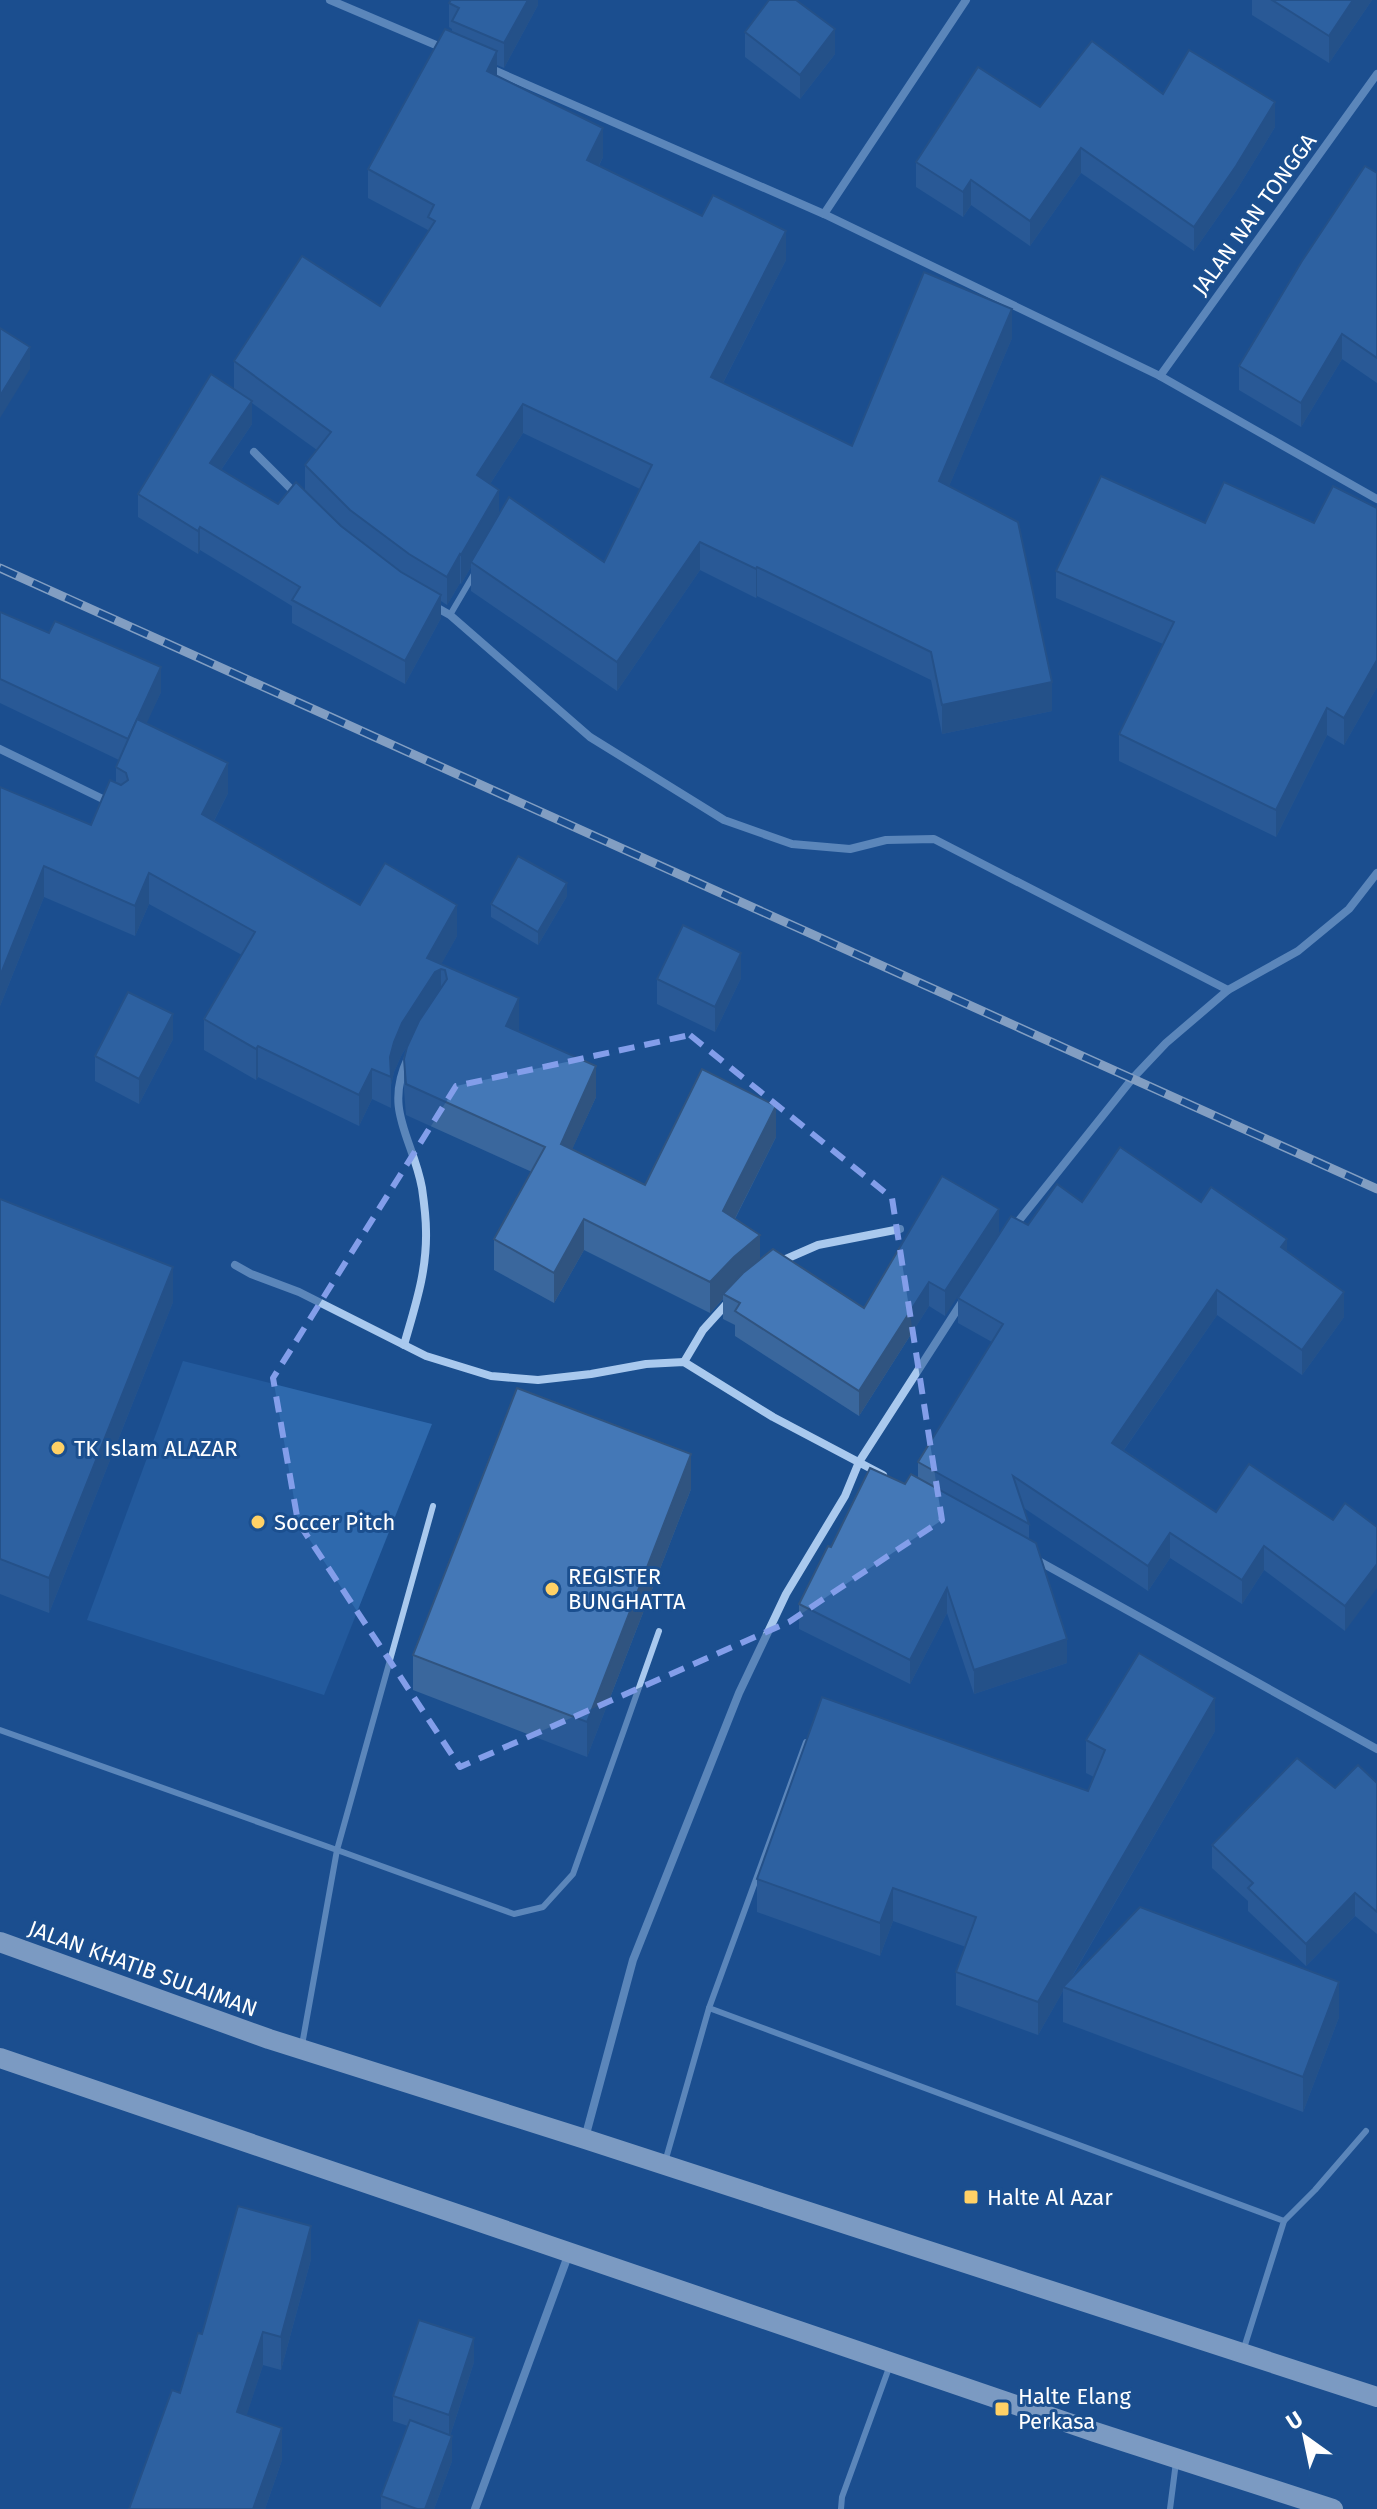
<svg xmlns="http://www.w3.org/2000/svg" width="1377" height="2509" viewBox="0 0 1377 2509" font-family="'Fira Sans',sans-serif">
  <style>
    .green { fill: #2e69ad }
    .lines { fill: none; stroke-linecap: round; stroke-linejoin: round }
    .service { stroke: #a9c9ee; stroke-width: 6 }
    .minor { stroke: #a9c9ee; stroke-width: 8 }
    .primary { stroke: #f0f6ff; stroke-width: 20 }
    .rail-casing { stroke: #fff; stroke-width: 9 }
    .rail { stroke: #1b4f8f; stroke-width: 6; stroke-dasharray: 18; stroke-linecap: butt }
    .wall { fill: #3a679d; fill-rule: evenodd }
    .shaded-wall { fill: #305480 }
    .building { fill: #4478b7; stroke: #305480; stroke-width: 2 }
    .marked { fill: none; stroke: #839eea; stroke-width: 6; stroke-dasharray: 16 10; stroke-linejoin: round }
    .poi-dot { fill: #ffd166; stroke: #1b4f8f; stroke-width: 3 }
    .labels { text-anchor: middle; stroke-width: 6; stroke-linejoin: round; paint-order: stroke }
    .street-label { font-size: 22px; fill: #fff; stroke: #1b4f8f }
    .poi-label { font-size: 22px; fill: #fff; stroke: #1b4f8f; text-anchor: start }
  </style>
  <rect width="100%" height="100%" fill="#1b4f8f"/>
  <!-- green -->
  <polygon class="green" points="183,1361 432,1424 324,1695 87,1620"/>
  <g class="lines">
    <!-- service -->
    <g class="service">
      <polyline points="450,615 474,574"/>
      <polyline points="433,1506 337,1850 514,1914 543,1907 573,1874 659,1631"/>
      <polyline points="0,1730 337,1850 302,2045"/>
      <polyline points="806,1742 709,2008 1284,2221 1244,2348"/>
      <polyline points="665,2162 709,2008"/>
      <polyline points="1284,2221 1315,2190 1366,2131"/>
      <polyline points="841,2509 842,2497 890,2365"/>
      <polyline points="1170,2509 1176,2462"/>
    </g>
    <!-- minor -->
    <g class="minor">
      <polyline points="330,0 443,48"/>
      <polyline points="489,68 824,214 1160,376 1377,499"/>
      <polyline points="824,214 966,0"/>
      <polyline points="1160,376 1377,74"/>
      <polyline points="254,452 297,495"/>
      <polyline points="434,606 450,615 590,737 724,820 792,844 850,849 886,840 934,839 1228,990"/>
      <polyline points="0,749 111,803"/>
      <polyline points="1013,1228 1132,1079 1166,1043 1228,990 1298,951 1349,909 1377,873"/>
      <polyline points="779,1262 818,1245 900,1229"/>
      <polyline points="235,1265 251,1274 299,1292 426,1356 491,1376 538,1380 591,1374 646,1364 684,1362 773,1417 883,1475"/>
      <path d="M404,1345C415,1306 427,1272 426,1231C426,1217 424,1202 422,1188C413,1138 383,1111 408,1058"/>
      <polyline points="684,1362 703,1330 731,1299"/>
      <polyline points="1035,1559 1377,1749"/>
      <polyline points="585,2138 633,1960 739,1693 786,1594 845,1496 859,1462 962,1302"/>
      <polyline points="475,2509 569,2253"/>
    </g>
    <!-- primary -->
    <g class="primary">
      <polyline points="0,1942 269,2039 585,2139 1377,2397"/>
      <polyline points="0,2058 1095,2432 1333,2509"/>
    </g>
    <!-- rail casing -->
    <g class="rail-casing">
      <polyline id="rail" points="0,568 1377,1189"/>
    </g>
    <!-- rail -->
    <use href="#rail" class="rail"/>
  </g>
  <!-- wall -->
  <g class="wall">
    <path d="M538,0V5L504,68L497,65V76L603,157L599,166L786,260L723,383L852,446L1012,338L949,486L1052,711L942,734L931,680L757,596L756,598L700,570L617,691L471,591V567L461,584L460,583L447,605L441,601V618L405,684L292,623V606L200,550L198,554L138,517V494L234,389V361L380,306L428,232V230L368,198V169L452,32V29L449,27V3ZM252,403L317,450L305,465V490L278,504L221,470L252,424ZM523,433L640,489L604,562L499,514L490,484Z"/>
    <polygon points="1252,0 1372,0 1329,63 1252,15"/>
    <polygon points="745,32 835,54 800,99 745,57"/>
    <polygon points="1163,94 1275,127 1236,191 1194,251 1081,173 1030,246 971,205 963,217 916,187 916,162 1040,107"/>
    <polygon points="1377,173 1377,383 1342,359 1301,427 1239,390 1239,366"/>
    <polygon points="1377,508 1377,687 1344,745 1327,735 1276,837 1119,761 1119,734 1163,644 1056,598 1056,571 1205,523 1314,523"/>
    <polygon points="0,612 161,692 146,723 228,793 214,821 360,905 457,936 441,964 519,1029 518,1031 596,1097 572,1149 645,1185 776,1137 735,1219 760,1259 864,1308 999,1209 945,1316 929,1306 859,1416 735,1336 735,1325 723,1319 723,1299 710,1313 584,1250 554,1303 494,1270 494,1239 532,1172 406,1115 404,1090 404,1059 408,1045 402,1054 394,1072 391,1085 391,1108 372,1099 359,1126 258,1077 256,1080 204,1050 204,1019 242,955 149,904 135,936 44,897 0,1006 0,787 91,825 116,783 116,767 119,760 0,703"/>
    <polygon points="567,896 538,945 491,917 491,904"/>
    <polygon points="741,978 715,1032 657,1004 657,979"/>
    <polygon points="173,1039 139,1104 95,1081 95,1056"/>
    <polygon points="0,1199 173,1302 49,1613 0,1594"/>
    <polygon points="1082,1202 1201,1202 1287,1251 1344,1317 1302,1375 1217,1315 1124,1450 1216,1512 1333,1520 1345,1503 1345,1631 1264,1570 1242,1604 1170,1558 1148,1591 1024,1508 1029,1524 1029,1540 1067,1663 974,1694 947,1613 910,1684 799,1629 799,1604 831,1547 905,1484 918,1478 918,1462 992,1342 958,1323 958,1298 1028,1225"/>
    <polygon points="691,1489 587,1757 413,1690 413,1655"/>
    <polygon points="1215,1731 1069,1982 1339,2017 1303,2112 1063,2022 1063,1991 1038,2035 956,2005 956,1972 966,1947 893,1921 880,1956 757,1912 757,1879 1088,1791 1094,1777 1086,1773 1086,1740"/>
    <polygon points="1377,1783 1377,1934 1355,1916 1306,1966 1248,1911 1248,1901 1212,1868 1212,1845 1335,1788"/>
    <polygon points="311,2259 281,2370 263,2365 246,2416 282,2460 265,2509 129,2509 180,2393 202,2334"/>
    <polygon points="474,2362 450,2436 452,2461 434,2509 381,2509 381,2496 408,2426 393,2421 393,2396"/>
  </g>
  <!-- shaded-wall -->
  <g class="shaded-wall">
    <polygon points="528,0 538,0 538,5 504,68 504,43"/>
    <polygon points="1353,0 1372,0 1329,63 1329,36"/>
    <polygon points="835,29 835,54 800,99 800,75"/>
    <polygon points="497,51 497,80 487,71"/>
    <polygon points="1275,102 1275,127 1236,191 1194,251 1194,227"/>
    <polygon points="603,128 603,157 587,189 587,160"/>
    <polygon points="1081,148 1081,173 1030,246 1030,221"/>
    <polygon points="971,180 971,205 963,217 963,192"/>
    <polygon points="786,231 786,260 711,406 711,377"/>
    <polygon points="1012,309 1012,338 939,510 939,481"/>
    <polygon points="1342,334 1342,359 1301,427 1301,403"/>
    <polygon points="30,347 30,369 0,418 0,396"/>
    <polygon points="252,401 252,424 210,486 210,463"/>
    <polygon points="523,404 523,433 477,504 477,475"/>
    <polygon points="499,490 499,519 471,562 471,567 461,584 461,555"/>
    <polygon points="200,527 200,550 198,554 198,531"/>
    <polygon points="700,542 700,570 617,691 617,662"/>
    <polygon points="460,554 460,583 447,605 447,577"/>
    <polygon points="757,567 757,596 756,598 756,569"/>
    <polygon points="441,595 441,618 405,684 405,661"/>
    <polygon points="1377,660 1377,687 1344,745 1344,718"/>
    <polygon points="161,667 161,692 128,764 128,739"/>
    <polygon points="1052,682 1052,711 942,734 942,705"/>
    <polygon points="1327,708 1327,735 1276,837 1276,810"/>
    <polygon points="228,763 228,793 202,844 202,814"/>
    <polygon points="44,866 44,897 0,1006 0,976"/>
    <polygon points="149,873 149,904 135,936 135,906"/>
    <polygon points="567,883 567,896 538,945 538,932"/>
    <polygon points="457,905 457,936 438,970 441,969 441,999 435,1002 402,1054 394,1072 391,1085 390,1057 394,1042 427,958"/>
    <polygon points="741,953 741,978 715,1032 715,1007"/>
    <polygon points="519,998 519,1029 506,1056 506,1026"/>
    <polygon points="173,1014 173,1039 139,1104 139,1079"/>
    <polygon points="258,1046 258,1077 256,1080 256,1049"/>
    <polygon points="596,1066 596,1097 561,1174 561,1144"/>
    <polygon points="372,1069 372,1099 359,1126 359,1095"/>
    <polygon points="776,1106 776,1137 723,1242 723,1211"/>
    <polygon points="999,1209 999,1234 945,1316 945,1291"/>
    <polygon points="584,1219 584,1250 554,1303 554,1273"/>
    <polygon points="760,1235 760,1266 723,1294 723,1299 710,1313 710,1282 734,1257"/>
    <polygon points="1287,1239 1287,1263 1281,1247"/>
    <polygon points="173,1267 173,1302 49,1613 49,1578"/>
    <polygon points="929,1282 929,1306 859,1416 859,1391"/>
    <polygon points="1217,1290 1217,1315 1112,1467 1112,1443"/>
    <polygon points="1344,1292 1344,1317 1302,1375 1302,1350"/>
    <polygon points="691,1454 691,1489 587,1757 587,1722"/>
    <polygon points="1170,1533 1170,1558 1148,1591 1148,1566"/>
    <polygon points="1264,1546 1264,1570 1242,1604 1242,1580"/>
    <polygon points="1377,1564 1377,1588 1345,1631 1345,1606"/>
    <polygon points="947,1588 947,1613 910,1684 910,1660"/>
    <polygon points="1067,1639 1067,1663 974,1694 974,1670"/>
    <polygon points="1215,1698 1215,1731 1065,1988 1063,1987 1063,1991 1038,2035 1038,2002"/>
    <polygon points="893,1888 893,1921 880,1956 880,1923"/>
    <polygon points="1355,1893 1355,1916 1306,1966 1306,1944"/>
    <polygon points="1339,1982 1339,2017 1303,2112 1303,2077"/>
    <polygon points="311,2226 311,2259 281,2370 281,2337"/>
    <polygon points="263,2332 263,2365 237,2445 237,2412"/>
    <polygon points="474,2338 474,2362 449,2439 449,2415"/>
    <polygon points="282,2428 282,2460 265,2509 253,2509"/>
    <polygon points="452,2436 452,2461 434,2509 425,2509"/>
  </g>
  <!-- building -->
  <g class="building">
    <polygon points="451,0 528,0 504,43 452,21 459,8 449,3"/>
    <polygon points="769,0 796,0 835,29 800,75 745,32"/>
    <polygon points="1272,0 1353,0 1329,36"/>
    <polygon points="445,29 497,51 487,71 603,128 587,160 702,216 713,195 786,231 711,377 852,446 924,272 1012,309 939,481 1018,522 1052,682 942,705 931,652 757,567 756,569 700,542 617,662 471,562 509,497 604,562 652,465 523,404 477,475 499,490 461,555 460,554 447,577 409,554 350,510 305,465 331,432 234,361 302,256 380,306 435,221 428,217 434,205 368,169"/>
    <polygon points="1092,41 1163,94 1189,50 1275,102 1236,166 1194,227 1081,148 1030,221 971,180 963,192 916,162 978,67 1040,107"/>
    <polygon points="1365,166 1377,173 1377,358 1342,334 1301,403 1239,366 1302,261"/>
    <polygon points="0,328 30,347 0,396"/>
    <polygon points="211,374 252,401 210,463 278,504 296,482 341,526 401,572 441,595 405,661 292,600 300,587 200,527 198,531 138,494"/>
    <polygon points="1101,476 1205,523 1224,482 1314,523 1333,486 1377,508 1377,660 1344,718 1327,708 1276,810 1119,734 1174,622 1056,571"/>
    <polygon points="0,612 49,633 55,621 161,667 128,739 0,679"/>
    <polygon points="137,719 228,763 202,814 360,905 385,863 457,905 427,958 519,998 506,1026 596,1066 561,1144 645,1185 702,1069 776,1106 723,1211 760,1235 734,1257 710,1282 584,1219 554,1273 494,1239 545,1147 406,1084 404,1059 407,1047 419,1021 447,979 445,970 441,969 435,972 402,1023 394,1042 390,1057 391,1077 372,1069 359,1095 258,1046 256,1049 204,1019 255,932 149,873 135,906 44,866 0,976 0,787 91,825 110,780 121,785 128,780 126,773 116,767"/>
    <polygon points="518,856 567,883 538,932 491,904"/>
    <polygon points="683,925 741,953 715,1007 657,979"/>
    <polygon points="128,992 173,1014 139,1079 95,1056"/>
    <polygon points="1120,1147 1201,1202 1211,1187 1287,1239 1281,1247 1344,1292 1302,1350 1217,1290 1112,1443 1216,1512 1249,1464 1333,1520 1345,1503 1377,1527 1377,1564 1345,1606 1264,1546 1242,1580 1170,1533 1148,1566 1013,1476 1029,1524 918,1462 1003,1324 958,1298 1011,1216 1028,1225 1057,1184 1082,1202"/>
    <polygon points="942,1176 999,1209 945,1291 929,1282 859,1391 735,1311 740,1303 723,1294 743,1273 773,1249 864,1308"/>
    <polygon points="0,1199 173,1267 49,1578 0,1559"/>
    <polygon points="517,1388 691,1454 587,1722 413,1655"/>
    <polygon points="870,1468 905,1484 911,1474 1036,1543 1067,1639 974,1670 947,1588 910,1660 799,1604 828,1546 831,1547"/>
    <polygon points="1139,1653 1215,1698 1038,2002 956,1972 976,1917 893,1888 880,1923 757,1879 822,1697 1088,1791 1105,1750 1086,1740"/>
    <polygon points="1297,1758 1335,1788 1358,1765 1377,1783 1377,1912 1355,1893 1306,1944 1248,1888 1253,1883 1212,1845"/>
    <polygon points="1140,1907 1339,1982 1303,2077 1063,1987"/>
    <polygon points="238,2206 311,2226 281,2337 263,2332 237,2412 282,2428 253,2509 129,2509 172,2390 180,2393 198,2333 202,2334"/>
    <polygon points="419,2320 474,2338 449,2415 393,2396"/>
    <polygon points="410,2420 452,2436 425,2509 417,2509 381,2496"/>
  </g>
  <!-- marked area -->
  <path d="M0 0H1377V2509H0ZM690,1035L892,1198L942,1520L789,1622L460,1767L298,1522L273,1378L456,1086Z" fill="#1b4f8f" fill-opacity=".55" fill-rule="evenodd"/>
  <path class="marked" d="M690,1035L892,1198L942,1520L789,1622L460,1767L298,1522L273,1378L456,1086Z"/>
  <!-- markers -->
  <g class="poi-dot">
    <circle cx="58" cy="1448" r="8"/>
    <circle cx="258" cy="1522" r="8"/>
    <circle cx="552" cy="1589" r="8"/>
    <rect x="963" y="2189" width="16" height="16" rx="4"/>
    <rect x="994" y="2401" width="16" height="16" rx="4"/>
  </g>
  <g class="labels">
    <!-- street labels -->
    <g class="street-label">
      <text transform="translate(1254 214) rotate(-54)" y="8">JALAN NAN TONGGA</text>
      <text transform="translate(143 1968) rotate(20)" y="8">JALAN KHATIB SULAIMAN</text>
    </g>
    <!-- poi labels -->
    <g class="poi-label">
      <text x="74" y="1456">TK Islam ALAZAR</text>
      <text x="274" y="1530">Soccer Pitch</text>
      <text x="568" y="1584">REGISTER<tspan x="568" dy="25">BUNGHATTA</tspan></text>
      <text x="987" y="2205">Halte Al Azar</text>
      <text x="1018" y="2404">Halte Elang<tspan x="1018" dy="25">Perkasa</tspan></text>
    </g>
  </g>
  <!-- north arrow -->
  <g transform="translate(1305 2437) rotate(327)" stroke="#1b4f8f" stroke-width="6" paint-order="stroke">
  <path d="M0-6L14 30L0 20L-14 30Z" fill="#ffffff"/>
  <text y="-12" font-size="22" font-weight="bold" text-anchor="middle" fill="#ffffff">U</text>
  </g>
</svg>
